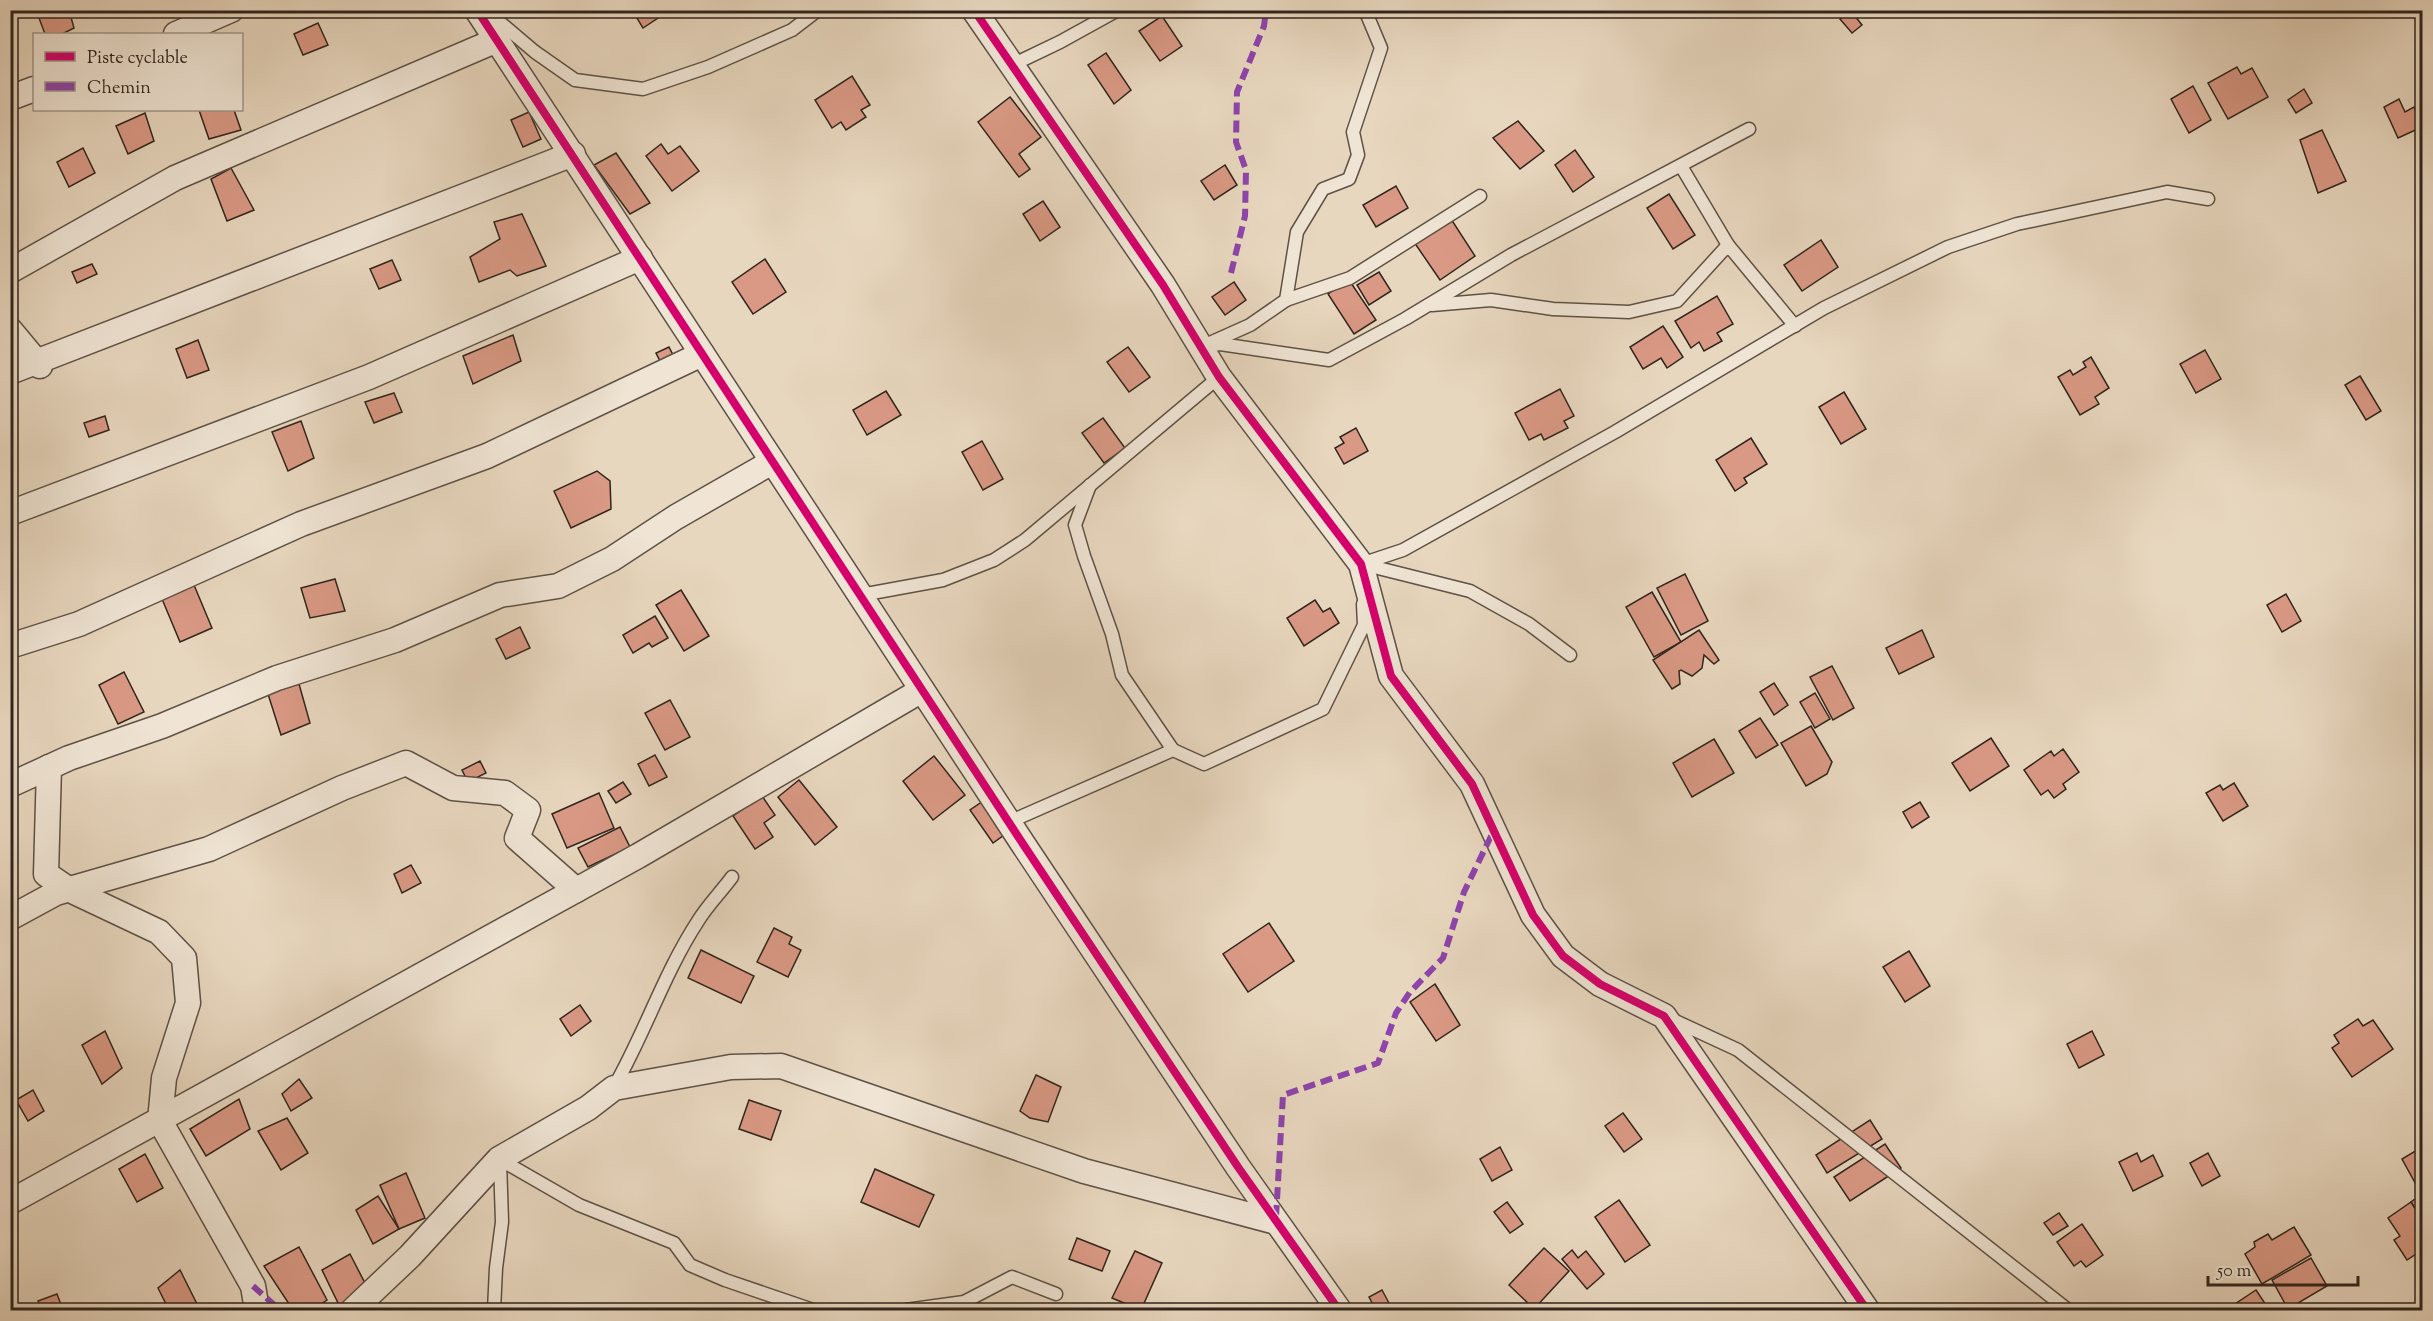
<svg xmlns="http://www.w3.org/2000/svg" width="2433" height="1321" viewBox="0 0 2433 1321" font-family="'Sorts Mill Goudy',serif">
  <style>
    .building { fill: #da9985; stroke: #30251d; stroke-width: 1.5 }
    .lines { fill: none; stroke-linecap: round; stroke-linejoin: round }
    .lane-casing { stroke: #5e5246; stroke-width: 15 }
    .street-casing { stroke: #5e5246; stroke-width: 27 }
    .lane { stroke: #f0e5d5; stroke-width: 12 }
    .street { stroke: #f0e5d5; stroke-width: 24 }
    .quiet { stroke: #8e44ad; stroke-width: 6; stroke-dasharray: 12 6; stroke-linecap: butt }
    .cycleway-casing { stroke: #f0e5d5; stroke-width: 11 }
    .cycleway { stroke: #d6006c; stroke-width: 8 }
  </style>
  <rect width="100%" height="100%" fill="#e8d7bf"/>
  <filter id="stains"><feTurbulence type="fractalNoise" baseFrequency=".00333" numOctaves="4"/><feColorMatrix values="0 0 0 0 .2 0 0 0 0 .09 0 0 0 0 .02 0 0 0 .5 -.17"/></filter>
  <radialGradient id="worn" r=".72"><stop offset=".6" stop-color="#630" stop-opacity="0"/><stop offset="1" stop-color="#630" stop-opacity=".3"/></radialGradient>
  <!-- building -->
  <g class="building">
    <polygon points="36,10 69,10 74,28 62,34 45,34"/>
    <polygon points="632,10 667,10 667,12 643,28"/>
    <polygon points="1850,10 1862,25 1852,33 1840,19"/>
    <polygon points="1162,16 1182,46 1160,61 1139,31"/>
    <polygon points="318,23 328,45 303,55 294,34"/>
    <polygon points="1106,53 1131,90 1114,104 1088,65"/>
    <polygon points="2237,67 2241,74 2252,68 2268,97 2228,119 2208,83"/>
    <polygon points="852,76 870,105 861,110 866,117 846,130 841,122 832,128 815,100"/>
    <polygon points="2193,86 2211,120 2189,133 2171,99"/>
    <polygon points="2304,89 2312,103 2296,113 2288,100"/>
    <polygon points="1010,97 1041,137 1019,154 1030,169 1019,177 978,122"/>
    <polygon points="2399,99 2405,112 2414,107 2422,127 2398,138 2384,107"/>
    <polygon points="199,110 234,110 241,130 209,139"/>
    <polygon points="529,112 541,139 523,147 511,120"/>
    <polygon points="145,113 154,141 128,154 116,126"/>
    <polygon points="1518,121 1544,151 1520,169 1493,138"/>
    <polygon points="2322,130 2346,181 2318,193 2300,140"/>
    <polygon points="661,144 668,154 680,146 699,171 672,191 646,156"/>
    <polygon points="83,148 95,173 69,187 57,162"/>
    <polygon points="1575,150 1594,177 1573,192 1555,165"/>
    <polygon points="616,153 650,203 630,214 594,165"/>
    <polygon points="1225,165 1237,185 1214,200 1201,181"/>
    <polygon points="231,168 254,210 227,221 211,179"/>
    <polygon points="1396,186 1408,208 1376,227 1363,205"/>
    <polygon points="1669,194 1695,235 1673,249 1647,208"/>
    <polygon points="1043,201 1060,227 1040,241 1023,214"/>
    <polygon points="522,214 546,266 517,276 510,270 479,282 470,257 500,239 494,222"/>
    <polygon points="1448,219 1453,222 1475,256 1440,280 1414,242"/>
    <polygon points="1821,240 1838,267 1802,291 1784,265"/>
    <polygon points="765,259 786,292 753,314 732,282"/>
    <polygon points="392,260 401,280 379,289 370,269"/>
    <polygon points="92,264 97,274 77,283 72,272"/>
    <polygon points="1379,272 1391,291 1369,305 1357,285"/>
    <polygon points="1349,280 1376,320 1354,334 1328,294"/>
    <polygon points="1234,282 1246,300 1225,315 1212,297"/>
    <polygon points="1717,296 1733,324 1717,333 1722,341 1704,351 1699,342 1691,348 1675,321"/>
    <polygon points="1663,326 1683,357 1667,368 1661,358 1643,369 1630,347"/>
    <polygon points="513,335 521,361 473,384 463,356"/>
    <polygon points="198,340 209,370 187,378 176,349"/>
    <polygon points="669,347 675,359 662,365 656,353"/>
    <polygon points="1128,347 1150,377 1129,392 1107,362"/>
    <polygon points="2205,350 2221,379 2196,393 2180,364"/>
    <polygon points="2091,357 2109,388 2095,397 2099,404 2080,415 2058,377 2070,370 2073,375 2086,367 2083,362"/>
    <polygon points="2360,376 2381,411 2366,420 2345,385"/>
    <polygon points="1560,389 1574,416 1564,421 1568,428 1544,440 1541,434 1529,440 1515,413"/>
    <polygon points="886,391 901,415 867,435 853,410"/>
    <polygon points="1844,392 1866,429 1841,444 1819,407"/>
    <polygon points="394,393 402,412 374,423 365,402"/>
    <polygon points="105,416 109,430 89,437 84,423"/>
    <polygon points="1103,418 1125,448 1104,463 1082,433"/>
    <polygon points="301,421 314,458 288,471 272,432"/>
    <polygon points="1356,428 1368,451 1344,464 1335,448 1344,443 1340,437"/>
    <polygon points="1751,438 1767,464 1744,478 1747,483 1735,491 1716,460"/>
    <polygon points="982,441 1003,479 983,490 962,452"/>
    <polygon points="597,471 610,481 611,509 571,528 554,491"/>
    <polygon points="1685,574 1708,621 1681,635 1657,588"/>
    <polygon points="335,579 345,611 310,618 301,588"/>
    <polygon points="194,585 212,628 180,642 162,599"/>
    <polygon points="681,590 709,636 684,651 656,605"/>
    <polygon points="1652,592 1681,642 1654,657 1626,607"/>
    <polygon points="2286,594 2301,621 2282,632 2267,605"/>
    <polygon points="1315,600 1323,612 1330,608 1339,623 1304,646 1287,618"/>
    <polygon points="655,616 668,638 652,647 649,643 633,653 623,635"/>
    <polygon points="520,627 530,648 506,659 496,639"/>
    <polygon points="1699,630 1719,660 1714,664 1704,655 1702,668 1692,676 1681,670 1679,671 1680,684 1672,689 1653,660"/>
    <polygon points="1922,630 1934,657 1899,674 1886,648"/>
    <polygon points="1832,666 1854,708 1833,720 1810,677"/>
    <polygon points="124,672 144,712 118,724 99,685"/>
    <polygon points="1774,683 1788,705 1774,715 1760,692"/>
    <polygon points="299,684 310,723 281,735 268,694"/>
    <polygon points="1815,693 1830,719 1815,728 1800,702"/>
    <polygon points="670,700 690,737 665,750 645,713"/>
    <polygon points="1760,718 1778,745 1756,758 1739,731"/>
    <polygon points="1811,726 1832,762 1827,774 1806,786 1781,743"/>
    <polygon points="1991,738 2009,766 1970,791 1952,763"/>
    <polygon points="1714,739 1734,773 1692,797 1673,763"/>
    <polygon points="2063,749 2079,772 2063,784 2066,789 2054,798 2048,790 2041,795 2024,770 2051,751 2054,756"/>
    <polygon points="655,755 667,777 649,786 638,764"/>
    <polygon points="934,756 965,795 933,820 903,781"/>
    <polygon points="480,761 486,773 468,782 462,770"/>
    <polygon points="799,780 837,827 815,845 778,797"/>
    <polygon points="623,782 631,794 616,803 608,791"/>
    <polygon points="2234,783 2248,806 2223,821 2206,793 2220,785 2223,790"/>
    <polygon points="599,793 614,828 567,848 552,814"/>
    <polygon points="762,796 775,815 764,823 773,837 755,849 733,816"/>
    <polygon points="989,797 1011,830 993,843 970,810"/>
    <polygon points="1920,802 1929,817 1912,828 1903,812"/>
    <polygon points="620,827 630,847 588,867 578,848"/>
    <polygon points="411,865 421,883 402,893 394,874"/>
    <polygon points="1269,923 1294,961 1248,992 1223,954"/>
    <polygon points="774,928 792,937 789,944 801,950 788,977 757,962"/>
    <polygon points="701,950 754,976 741,1003 688,978"/>
    <polygon points="1909,951 1930,986 1905,1002 1883,967"/>
    <polygon points="1435,984 1460,1025 1436,1041 1410,1002"/>
    <polygon points="580,1005 591,1021 571,1036 560,1019"/>
    <polygon points="2358,1019 2363,1026 2373,1020 2393,1049 2352,1077 2332,1048 2339,1043 2334,1035"/>
    <polygon points="105,1031 122,1068 102,1084 82,1045"/>
    <polygon points="2092,1031 2104,1055 2079,1068 2067,1044"/>
    <polygon points="1036,1075 1061,1087 1048,1122 1030,1118 1020,1111"/>
    <polygon points="299,1079 312,1098 291,1111 282,1094"/>
    <polygon points="33,1090 44,1111 28,1121 16,1100"/>
    <polygon points="239,1099 250,1129 206,1156 190,1129"/>
    <polygon points="749,1100 781,1111 771,1140 739,1129"/>
    <polygon points="1623,1113 1642,1139 1624,1152 1605,1126"/>
    <polygon points="287,1118 308,1153 281,1170 258,1131"/>
    <polygon points="1870,1120 1882,1139 1827,1173 1816,1155"/>
    <polygon points="1885,1144 1901,1168 1850,1201 1834,1177"/>
    <polygon points="1500,1147 1512,1170 1492,1181 1480,1159"/>
    <polygon points="2422,1147 2422,1188 2419,1190 2402,1159"/>
    <polygon points="2137,1153 2141,1162 2153,1155 2163,1176 2133,1191 2119,1162"/>
    <polygon points="2208,1153 2220,1176 2202,1186 2190,1163"/>
    <polygon points="145,1154 163,1188 137,1202 119,1169"/>
    <polygon points="875,1169 934,1195 919,1227 861,1202"/>
    <polygon points="406,1173 425,1218 399,1229 380,1185"/>
    <polygon points="2422,1194 2422,1220 2411,1202"/>
    <polygon points="378,1196 399,1229 373,1244 356,1210"/>
    <polygon points="1619,1200 1650,1245 1625,1262 1595,1217"/>
    <polygon points="1507,1202 1523,1224 1510,1233 1494,1212"/>
    <polygon points="2411,1202 2422,1220 2422,1250 2407,1260 2394,1240 2400,1236 2388,1218"/>
    <polygon points="2059,1213 2068,1226 2053,1235 2044,1223"/>
    <polygon points="2082,1224 2103,1255 2086,1267 2081,1261 2074,1266 2057,1242"/>
    <polygon points="2294,1227 2311,1255 2262,1284 2245,1254 2255,1247 2254,1242 2268,1234 2272,1240"/>
    <polygon points="1077,1238 1110,1251 1102,1271 1069,1259"/>
    <polygon points="299,1247 327,1300 312,1310 293,1310 264,1266"/>
    <polygon points="1544,1248 1569,1271 1534,1309 1509,1285"/>
    <polygon points="1572,1250 1578,1258 1586,1251 1604,1274 1587,1289 1562,1259"/>
    <polygon points="1135,1251 1162,1263 1141,1310 1112,1298"/>
    <polygon points="350,1254 368,1289 339,1305 322,1270"/>
    <polygon points="2311,1258 2327,1286 2288,1309 2272,1280"/>
    <polygon points="180,1270 200,1310 169,1310 158,1288"/>
    <polygon points="1382,1290 1390,1305 1376,1310 1369,1297"/>
    <polygon points="2256,1290 2268,1308 2265,1310 2239,1310 2235,1304"/>
    <polygon points="57,1294 63,1310 42,1310 38,1301"/>
  </g>
  <g class="lines">
    <!-- lane casing -->
    <g class="lane-casing">
      <g id="lane">
        <polyline points="489,13 535,52 575,80 643,89 708,67 792,30 818,10"/>
        <polyline points="1012,65 1060,42 1118,10"/>
        <polyline points="1681,166 1728,245"/>
        <polyline points="1286,300 1350,278 1480,196"/>
        <polyline points="1432,305 1491,300 1553,309 1629,312 1677,301 1728,245 1795,326"/>
        <polyline points="1212,342 1250,325 1286,300 1297,232 1323,189 1349,179 1358,155 1353,132 1381,48 1365,10"/>
        <polyline points="1199,347 1220,344 1329,360 1405,319 1511,255 1749,129"/>
        <polyline points="1090,485 1075,525 1084,556 1112,634 1122,675 1173,750"/>
        <polyline points="1361,564 1403,550 1615,432 1824,308 1948,247 2017,224 2167,192 2208,199"/>
        <polyline points="1362,564 1470,591 1529,624 1570,655"/>
        <polyline points="861,595 943,580 994,560 1025,540 1219,377"/>
        <polyline points="1009,822 1173,750 1204,764 1323,709 1364,625 1363,604"/>
        <polyline points="1671,1019 1738,1050 2068,1310"/>
        <path d="M614,1087C645,1033 664,973 698,921C707,906 721,892 732,877"/>
        <polyline points="499,1159 579,1205 674,1243 690,1265 725,1280 813,1310"/>
        <polyline points="494,1310 496,1268 502,1222 500,1161"/>
        <polyline points="906,1310 964,1302 1012,1277 1056,1294"/>
      </g>
    </g>
    <!-- street casing -->
    <g class="street-casing">
      <g id="street">
        <polyline points="477,10 1023,844 1238,1167 1339,1310"/>
        <polyline points="974,10 1163,285 1219,377 1361,564 1391,676 1472,784 1533,915 1563,956 1600,984 1664,1016 1867,1310"/>
        <polyline points="176,34 231,10"/>
        <polyline points="10,98 34,89"/>
        <polyline points="10,271 175,178 497,40"/>
        <polyline points="10,330 40,366"/>
        <polyline points="10,372 573,154"/>
        <polyline points="10,513 369,377 640,258"/>
        <polyline points="10,646 79,624 301,524 487,456 702,354"/>
        <polyline points="49,767 46,874 68,889 159,932 184,958 188,1003 164,1078 160,1121 253,1286 257,1310"/>
        <polyline points="10,785 69,758 162,726 277,678 395,640 500,595 558,586 612,559 676,517 772,462"/>
        <polyline points="10,918 56,893 209,849 342,788 406,763 453,788 505,793 528,810 517,838 576,890"/>
        <polyline points="10,1202 638,856 922,690"/>
        <polyline points="353,1310 410,1256 499,1159 588,1108 614,1088 731,1067 781,1066 1084,1171 1276,1222"/>
      </g>
    </g>
    <!-- lane -->
    <use href="#lane" class="lane"/>
    <!-- street -->
    <use href="#street" class="street"/>
    <!-- quiet -->
    <g class="quiet">
      <polyline points="1231,273 1245,216 1246,170 1236,142 1237,92 1264,26 1266,10"/>
      <polyline points="1276,1217 1283,1095 1378,1063 1396,1013 1410,992 1443,958 1464,892 1494,830"/>
      <polyline points="253,1286 280,1310"/>
    </g>
    <!-- cycleway casing -->
    <g class="cycleway-casing">
      <g id="cycleway">
        <polyline points="477,10 1023,844 1238,1167 1339,1310"/>
        <polyline points="974,10 1163,285 1219,377 1361,564 1391,676 1472,784 1533,915 1563,956 1600,984 1664,1016 1867,1310"/>
      </g>
    </g>
    <!-- cycleway -->
    <use href="#cycleway" class="cycleway"/>
  </g>
  <!-- margin -->
  <rect width="2433" height="1321" fill="none" stroke="#e8d7bf" stroke-width="36"/>
  <rect x="12" y="12" width="2409" height="1297" fill="none" stroke="#30251d" stroke-width="3"/>
  <rect x="18" y="18" width="2397" height="1285" fill="none" stroke="#30251d" stroke-width="1.5"/>
  <!-- legend -->
  <rect x="33" y="33" width="210" height="78" fill="#f0e5d5" stroke="#a3988b" stroke-width="1.5"/>
  <rect x="45" y="52" width="30" height="9" fill="#d6006c" stroke="#a3988b" stroke-width="1.5"/>
  <text x="87" y="63" font-size="18" fill="#30251d">Piste cyclable</text>
  <rect x="45" y="82" width="30" height="9" fill="#8e44ad" stroke="#a3988b" stroke-width="1.5"/>
  <text x="87" y="93" font-size="18" fill="#30251d">Chemin</text>
  <!-- scale -->
  <path d="M2208 1276v9h150v-9" fill="none" stroke="#30251d" stroke-width="3"/>
  <text x="2217" y="1276" font-size="18" fill="#30251d" stroke="#f0e5d5" stroke-width="4.5" paint-order="stroke">50 m</text>
  <rect width="100%" height="100%" filter="url(#stains)"/>
  <rect width="100%" height="100%" fill="url(#worn)"/>
</svg>
